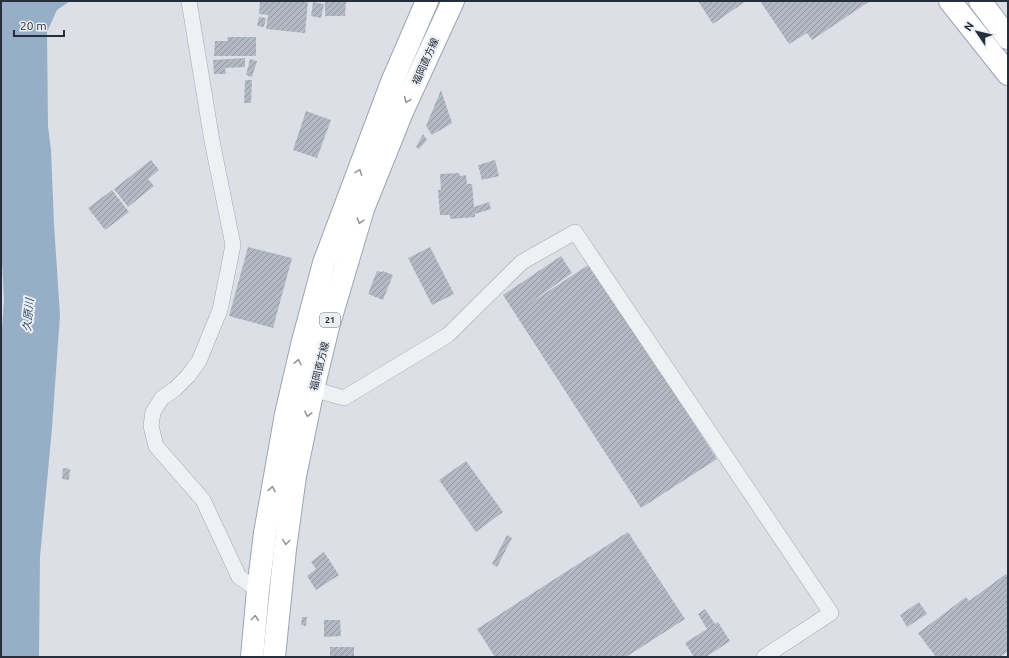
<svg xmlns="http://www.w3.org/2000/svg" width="1009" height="658" viewBox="0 0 1009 658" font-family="Ubuntu,'Noto Sans JP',sans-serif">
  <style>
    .water { fill: #97afc6 }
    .building { fill: url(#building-hatch) }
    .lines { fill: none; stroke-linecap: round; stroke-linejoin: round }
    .street-casing { stroke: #a2a7b0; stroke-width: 16 }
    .primary-casing { stroke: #9ba5b1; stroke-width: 24 }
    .street { stroke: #eef1f4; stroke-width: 15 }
    .primary { stroke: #fff; stroke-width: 22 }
    .oneway { stroke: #92969e }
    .labels { text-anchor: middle; stroke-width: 4; stroke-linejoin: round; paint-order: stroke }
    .shield { fill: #ebeff4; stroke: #616873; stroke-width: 1 }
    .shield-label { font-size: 9px; font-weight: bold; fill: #262e3c }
    .street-label { font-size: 10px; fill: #262e3c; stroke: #ebeff4 }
    .water-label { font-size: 11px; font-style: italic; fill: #314e6e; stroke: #ebeff4 }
  </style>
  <defs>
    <pattern id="building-hatch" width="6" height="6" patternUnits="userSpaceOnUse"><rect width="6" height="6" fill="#b3b9c2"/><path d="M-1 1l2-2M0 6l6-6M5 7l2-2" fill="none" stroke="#91979f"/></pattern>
  </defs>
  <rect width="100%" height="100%" fill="#dce0e6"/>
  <!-- water -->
  <polygon class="water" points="1,1 70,1 57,10 47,32 48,126 51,150 54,224 60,315 52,428 40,557 39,657 1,657 1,344 4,299 1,244"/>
  <!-- building -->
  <g class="building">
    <polygon points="260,1 308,1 305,33 266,29 268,15 259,14"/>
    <polygon points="325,1 346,1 345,16 325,16"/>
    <polygon points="698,1 746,1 713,24"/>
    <polygon points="760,1 870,1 812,40 807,33 789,44"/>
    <polygon points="313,2 324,4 321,18 311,16"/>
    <polygon points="259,17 266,18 264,27 257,26"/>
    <polygon points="227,37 256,37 256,56 214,56 215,41 228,41"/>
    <polygon points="245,58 245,67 225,68 226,74 214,74 213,60"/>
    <polygon points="250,59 257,61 252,77 246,75"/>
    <polygon points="245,80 252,80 251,103 244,103"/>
    <polygon points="441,90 452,123 432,135 426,126"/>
    <polygon points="306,111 331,120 317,158 293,150"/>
    <polygon points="423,134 427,140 419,149 416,147"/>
    <polygon points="151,160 159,170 148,179 154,186 128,207 114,189"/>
    <polygon points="495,160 499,176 482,180 478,165"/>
    <polygon points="459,173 460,176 466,175 467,184 472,184 474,207 489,202 491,209 475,214 475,217 450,219 450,215 440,215 438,190 441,190 440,174"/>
    <polygon points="112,190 129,212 105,230 88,208"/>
    <polygon points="248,247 292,258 273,328 229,316"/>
    <polygon points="430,247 454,294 432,305 408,258"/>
    <polygon points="561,256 572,273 527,305 590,264 717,459 641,508 503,295"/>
    <polygon points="377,271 382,272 383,271 393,275 383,300 368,294"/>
    <polygon points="466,461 503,512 476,532 439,480"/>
    <polygon points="63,468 70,469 69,480 62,479"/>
    <polygon points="628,532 685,619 626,657 495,657 477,629"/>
    <polygon points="507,535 512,538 497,567 492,564"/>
    <polygon points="324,552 339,575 316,590 307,576 316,569 311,562"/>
    <polygon points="1006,574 1008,577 1008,651 1000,657 936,657 918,633 966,597 969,601"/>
    <polygon points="919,602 927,614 907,627 900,615"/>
    <polygon points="705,609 715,624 718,622 730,641 706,657 694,657 685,643 707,629 698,614"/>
    <polygon points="302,617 307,617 306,626 301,625"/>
    <polygon points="324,620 340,620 341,636 324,637"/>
    <rect x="330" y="647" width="24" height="10"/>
  </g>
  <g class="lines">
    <!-- street casing -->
    <g class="street-casing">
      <g id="street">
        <polyline points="189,1 212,141 233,245 220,310 199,361 188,376 175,389 162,398 153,412 151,426 156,446 203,500 239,577 258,590"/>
        <polyline points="313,389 344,398 448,335 522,262 575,232 831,613 764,657"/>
      </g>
    </g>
    <!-- primary casing -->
    <g class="primary-casing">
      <g id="primary">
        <polyline points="950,1 1008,74"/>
        <polyline points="980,1 1008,38"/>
        <polyline points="252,657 258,590 265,533 286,414 303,341 324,263 392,82 427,1"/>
        <polyline points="274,657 285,549 295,476 313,389 328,327 363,209 402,112 453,1"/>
      </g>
    </g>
    <!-- street -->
    <use href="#street" class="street"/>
    <!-- primary -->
    <use href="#primary" class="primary"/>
  </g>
  <!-- one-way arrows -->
  <defs><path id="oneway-chevron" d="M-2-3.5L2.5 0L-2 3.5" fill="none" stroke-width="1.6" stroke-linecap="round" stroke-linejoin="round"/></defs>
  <g class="oneway">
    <use href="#oneway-chevron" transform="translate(407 100) rotate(114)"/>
    <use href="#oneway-chevron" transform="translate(359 172) rotate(-69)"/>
    <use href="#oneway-chevron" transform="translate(360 221) rotate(107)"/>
    <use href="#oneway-chevron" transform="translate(298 362) rotate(-77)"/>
    <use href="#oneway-chevron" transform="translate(308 414) rotate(102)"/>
    <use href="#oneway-chevron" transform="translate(272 489) rotate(-80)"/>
    <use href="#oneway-chevron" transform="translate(286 542) rotate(98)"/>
    <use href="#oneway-chevron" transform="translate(255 618) rotate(-85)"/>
  </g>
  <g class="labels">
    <!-- shield labels -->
    <rect class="shield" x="320" y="313" width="20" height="14" rx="3"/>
    <g class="shield-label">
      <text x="330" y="323">21</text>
    </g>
    <!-- street labels -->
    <g class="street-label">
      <text transform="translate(425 61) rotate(-66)" y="4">福岡直方線</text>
      <text transform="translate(319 366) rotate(-76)" y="4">福岡直方線</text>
    </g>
    <!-- water labels -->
    <g class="water-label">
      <text transform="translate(28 315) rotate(-85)" y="4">久原川</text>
    </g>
  </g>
  <!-- border -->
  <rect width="1009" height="658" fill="none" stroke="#262e3c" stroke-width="4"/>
  <!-- north arrow -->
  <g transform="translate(977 32) rotate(305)" stroke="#ebeff4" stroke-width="3" paint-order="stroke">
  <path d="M0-3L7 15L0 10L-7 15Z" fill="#262e3c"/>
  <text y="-6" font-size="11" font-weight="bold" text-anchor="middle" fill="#262e3c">N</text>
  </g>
  <!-- scale -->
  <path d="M14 30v6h50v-6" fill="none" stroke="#262e3c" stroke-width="2"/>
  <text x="20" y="30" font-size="12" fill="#262e3c" stroke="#ebeff4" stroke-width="3" paint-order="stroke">20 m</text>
</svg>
